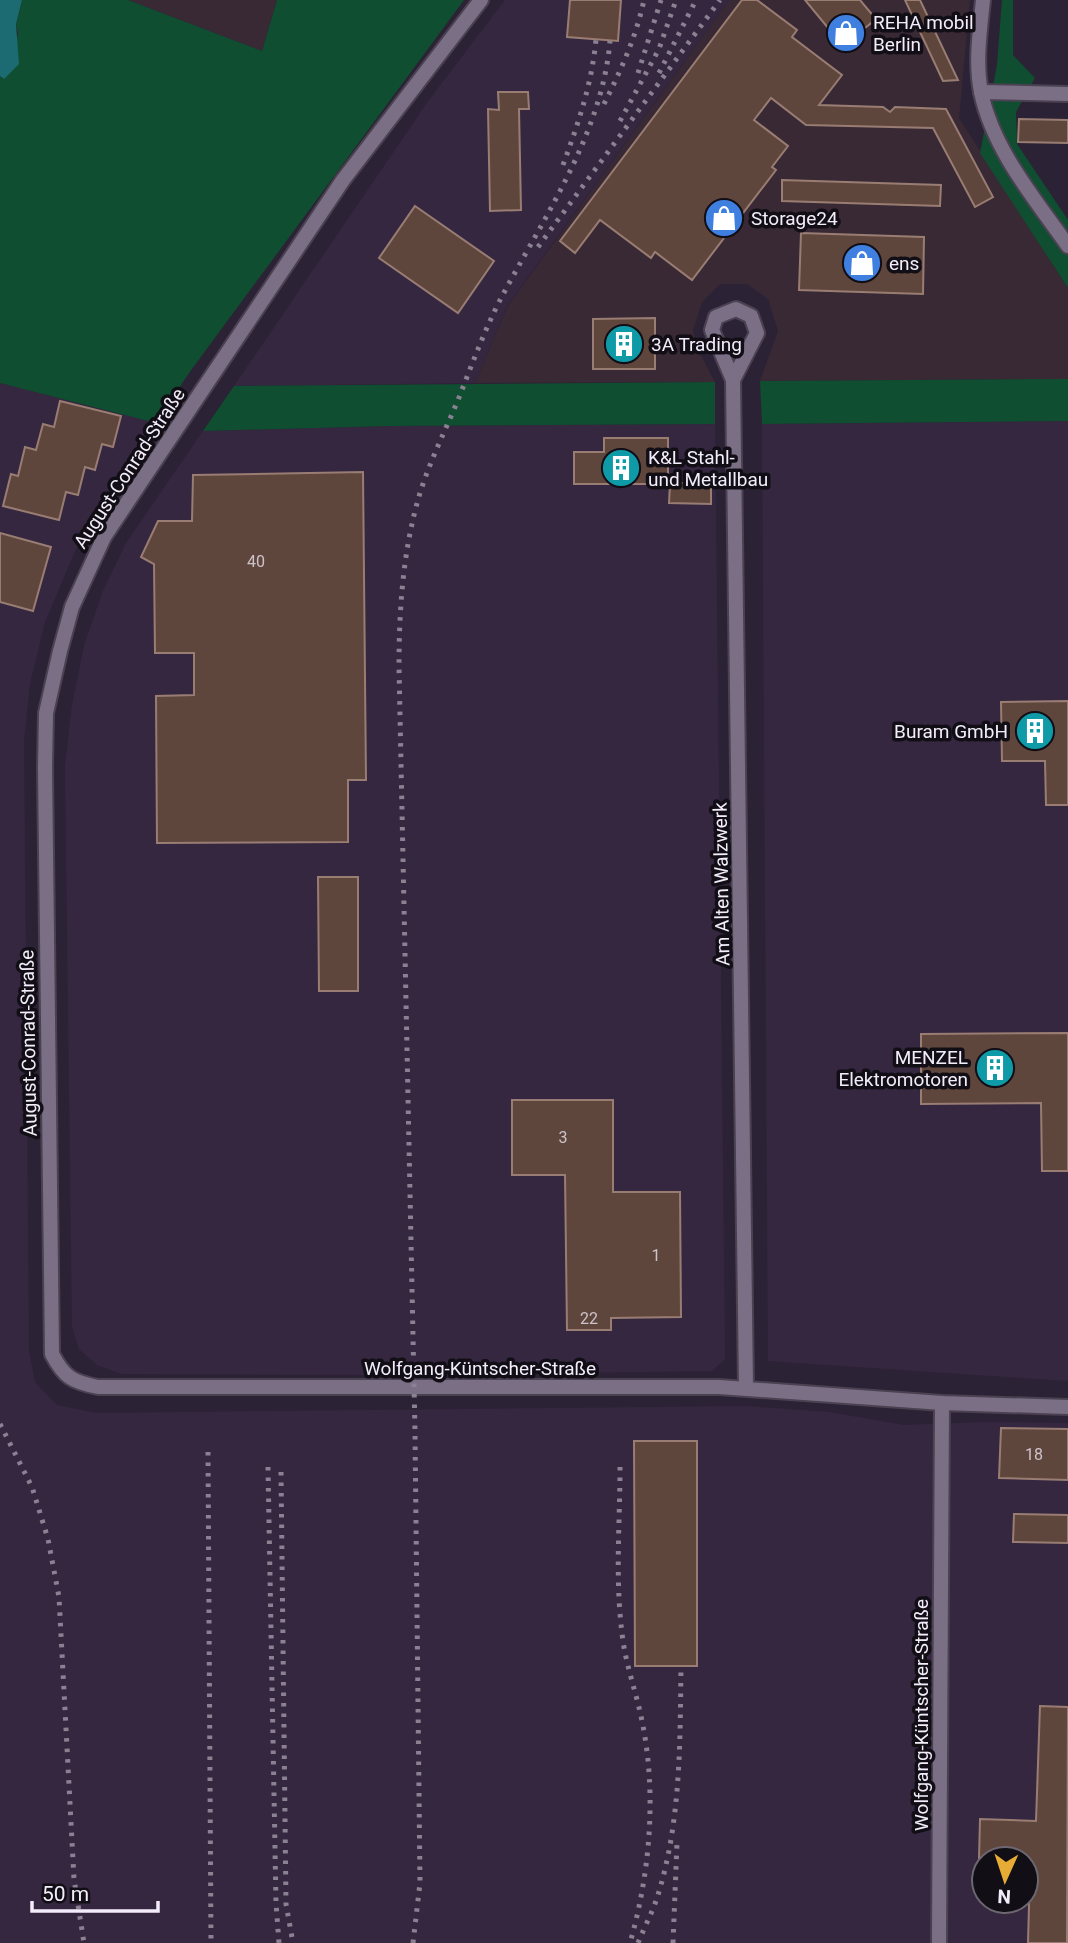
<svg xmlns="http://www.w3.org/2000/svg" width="1068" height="1943" viewBox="0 0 1068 1943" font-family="Roboto,sans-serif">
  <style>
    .commercial { fill: #382935 }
    .built { fill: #352740; fill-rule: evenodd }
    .green { fill: #0f4e30 }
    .water { fill: #1c6b73 }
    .building { fill: #5f463d; stroke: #997d73; stroke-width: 2 }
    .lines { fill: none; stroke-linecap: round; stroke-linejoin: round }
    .minor-casing { stroke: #4a4151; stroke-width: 18 }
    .minor { stroke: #7b6f86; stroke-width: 14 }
    .rail { stroke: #8a8192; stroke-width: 5; stroke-dasharray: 3.5 7; stroke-linecap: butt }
    .labels { text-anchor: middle; stroke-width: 7; stroke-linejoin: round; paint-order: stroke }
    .number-label { font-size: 16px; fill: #cec2cb }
    .poi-label { font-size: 19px; fill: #f3ecfa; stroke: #120e16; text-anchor: start }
    .street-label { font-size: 19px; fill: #f3ecfa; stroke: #120e16 }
  </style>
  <rect width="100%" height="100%" fill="#2c2235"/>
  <!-- commercial -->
  <g class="commercial">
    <polygon points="128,0 277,0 262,51"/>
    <polygon points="729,0 970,0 959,118 1068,288 1068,379 760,381 778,331 768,299 747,284 720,284 702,302 693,330 698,350 715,382 475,383 507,307"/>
  </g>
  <!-- built -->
  <g class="built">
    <polygon points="505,0 729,0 507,306 475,383 234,386 429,100"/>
    <path d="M0,383L156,423L76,549L45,622L30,684L24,739L29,1351L35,1382L57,1405L96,1413L746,1406L829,1412L904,1425L987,1422L1068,1423V1943H0ZM984,1859H1026V1901H984Z"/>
    <polygon points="1068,421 1068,1381 768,1361 762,424"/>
    <polygon points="715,424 725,1359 712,1371 402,1375 122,1374 97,1365 79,1349 72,1327 65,767 72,705 84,646 102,593 126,543 203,431 389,426"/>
  </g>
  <!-- green -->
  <g class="green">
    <polygon points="22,0 128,0 262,51 277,0 464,0 189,373 156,423 0,383 0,76 4,79 18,34 16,24"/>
    <polygon points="1002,0 1013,0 1013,55 1035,78 1016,112 1017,144 1068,220 1068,288 980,153 997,65"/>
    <polygon points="1068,379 1068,421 762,424 760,381"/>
    <polygon points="715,382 715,424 389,426 203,431 234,386"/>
  </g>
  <!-- water -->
  <polygon class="water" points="0,0 22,0 16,24 19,64 4,79 0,76"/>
  <!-- building -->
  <g class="building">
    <polygon points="570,0 621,0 618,41 567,37"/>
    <polygon points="742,0 757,0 797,30 792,37 842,75 819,105 883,107 890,112 895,107 946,109 993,197 975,207 933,128 806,125 771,98 754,120 788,146 772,167 776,170 692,280 655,252 651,258 600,220 575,253 560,241"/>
    <polygon points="805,0 860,0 876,19 843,46"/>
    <polygon points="905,0 920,0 958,80 943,81"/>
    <polygon points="498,92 528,92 529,109 519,109 521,210 490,211 488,109 499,110"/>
    <polygon points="1019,119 1068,120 1068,143 1018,142"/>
    <polygon points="782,180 941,185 940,206 782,201"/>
    <polygon points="415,206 494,261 458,313 379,258"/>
    <polygon points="801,233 924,237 923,294 799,290"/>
    <polygon points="655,318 655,369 593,369 593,319"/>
    <polygon points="60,401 121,416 113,447 102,444 95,470 85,467 78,495 66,492 59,520 3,506 11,474 18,476 25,447 36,450 43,424 54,427"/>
    <polygon points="604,438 668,438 668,484 574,484 574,452 604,452"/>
    <polygon points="363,472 366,780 348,780 348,842 157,843 156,696 194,695 194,653 155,653 154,564 141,557 158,521 192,521 193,475"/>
    <polygon points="670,483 711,483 711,504 669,503"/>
    <polygon points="0,533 51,547 33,611 0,602"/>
    <polygon points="1068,701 1068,805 1046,805 1045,761 1002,761 1001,702"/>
    <polygon points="318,877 358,877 358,991 319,991"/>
    <polygon points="1068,1033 1068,1171 1042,1171 1041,1103 921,1104 921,1034"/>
    <polygon points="512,1100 613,1100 613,1192 680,1192 681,1317 611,1318 611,1330 567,1330 565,1175 512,1175"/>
    <polygon points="1001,1428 1068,1429 1068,1480 999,1478"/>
    <polygon points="634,1441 697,1441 697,1666 635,1666"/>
    <polygon points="1014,1514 1068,1515 1068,1543 1013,1542"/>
    <polygon points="1040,1706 1068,1707 1067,1943 1028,1943 1030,1869 1026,1868 1026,1859 979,1859 980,1819 1036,1821"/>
  </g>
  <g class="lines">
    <!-- minor casing -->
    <g class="minor-casing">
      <g id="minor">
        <path d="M481,0L343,180L104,537L72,607L60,651L46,713L45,768L52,1354C64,1377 72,1382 98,1387H719L942,1403L1068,1407"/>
        <path d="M983,0C980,30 975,62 981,92C993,150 1035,199 1068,246"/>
        <polyline points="981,92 1068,94"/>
        <polygon points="736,309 751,316 757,333 733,380 712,330 716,317"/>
        <polyline points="733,380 746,1388"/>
        <polyline points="939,1943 942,1403"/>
      </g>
    </g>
    <!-- minor -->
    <use href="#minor" class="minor"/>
    <!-- rail -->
    <g class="rail">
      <polyline points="638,73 661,0"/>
      <polyline points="659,73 696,0"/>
      <path d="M604,104C621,70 636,37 644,0"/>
      <polyline points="620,121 659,49 676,0"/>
      <path d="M563,165C578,124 592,84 596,39"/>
      <polyline points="538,247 720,0"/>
      <polyline points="0,1424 32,1487 48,1539 59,1597 74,1879 84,1943"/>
      <polyline points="208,1452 211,1943"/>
      <polyline points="268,1467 276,1903 279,1943"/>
      <path d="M620,1467C620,1522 615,1578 622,1633C625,1663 636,1691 642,1721C657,1793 650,1873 630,1943"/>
      <polyline points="281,1472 286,1904 293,1943"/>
      <path d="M413,1943L420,1883L415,1432L399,667C399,609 403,549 420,493C430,461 445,431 458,400C471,367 483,334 499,302C542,220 602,135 610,41"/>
      <path d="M638,1943C644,1928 652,1913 657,1898C681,1823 680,1743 681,1666"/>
      <polyline points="673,1943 677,1843"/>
    </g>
  </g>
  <!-- icons -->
  <defs>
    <g id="shop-disc" transform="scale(2.0125)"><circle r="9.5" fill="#3f7fe0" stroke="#120e16"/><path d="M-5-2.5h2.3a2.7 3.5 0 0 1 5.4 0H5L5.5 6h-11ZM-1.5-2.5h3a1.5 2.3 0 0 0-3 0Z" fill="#fff"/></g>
    <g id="building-disc" transform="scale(2.0125)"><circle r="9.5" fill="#0f9aa8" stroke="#120e16"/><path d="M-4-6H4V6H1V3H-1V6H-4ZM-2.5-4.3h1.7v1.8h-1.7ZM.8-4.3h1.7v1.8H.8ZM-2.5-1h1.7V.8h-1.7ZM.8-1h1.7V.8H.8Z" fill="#fff"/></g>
  </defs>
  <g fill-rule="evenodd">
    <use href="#shop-disc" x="846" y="33"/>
    <use href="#shop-disc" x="724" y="218"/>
    <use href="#shop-disc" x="862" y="263"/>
    <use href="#building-disc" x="624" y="344"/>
    <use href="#building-disc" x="621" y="468"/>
    <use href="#building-disc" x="1035" y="731"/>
    <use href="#building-disc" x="995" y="1068"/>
  </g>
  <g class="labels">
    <!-- number labels -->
    <g class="number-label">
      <text x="256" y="567">40</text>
      <text x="563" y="1143">3</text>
      <text x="656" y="1261">1</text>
      <text x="589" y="1324">22</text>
      <text x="1034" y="1460">18</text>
    </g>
    <!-- poi labels -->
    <g class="poi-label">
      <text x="873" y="29">REHA mobil<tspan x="873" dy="22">Berlin</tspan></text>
      <text x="751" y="225">Storage24</text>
      <text x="889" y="270">ens</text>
      <text x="651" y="351">3A Trading</text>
      <text x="648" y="464">K&amp;L Stahl-<tspan x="648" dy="22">und Metallbau</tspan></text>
      <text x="1008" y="738" text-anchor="end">Buram GmbH</text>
      <text x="968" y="1064" text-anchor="end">MENZEL<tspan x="968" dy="22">Elektromotoren</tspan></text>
    </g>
    <!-- street labels -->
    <g class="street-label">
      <text transform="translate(129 468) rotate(-57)" y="7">August-Conrad-Straße</text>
      <text transform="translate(721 884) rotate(-91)" y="7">Am Alten Walzwerk</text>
      <text transform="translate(28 1043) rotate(-91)" y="7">August-Conrad-Straße</text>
      <text x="480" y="1375">Wolfgang-Küntscher-Straße</text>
      <text transform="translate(921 1715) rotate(-90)" y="7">Wolfgang-Küntscher-Straße</text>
    </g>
  </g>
  <!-- north arrow -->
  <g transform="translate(1005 1880) rotate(183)"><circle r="33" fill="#120e16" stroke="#6c6771" stroke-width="2"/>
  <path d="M0-5L12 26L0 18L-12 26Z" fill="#e7ac36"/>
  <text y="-10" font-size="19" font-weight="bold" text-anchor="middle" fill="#f3ecfa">N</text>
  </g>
  <!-- scale -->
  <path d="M32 1901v10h126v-10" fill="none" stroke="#f3ecfa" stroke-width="3.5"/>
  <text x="42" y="1901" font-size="21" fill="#f3ecfa" stroke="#120e16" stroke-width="5" paint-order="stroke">50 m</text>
</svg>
